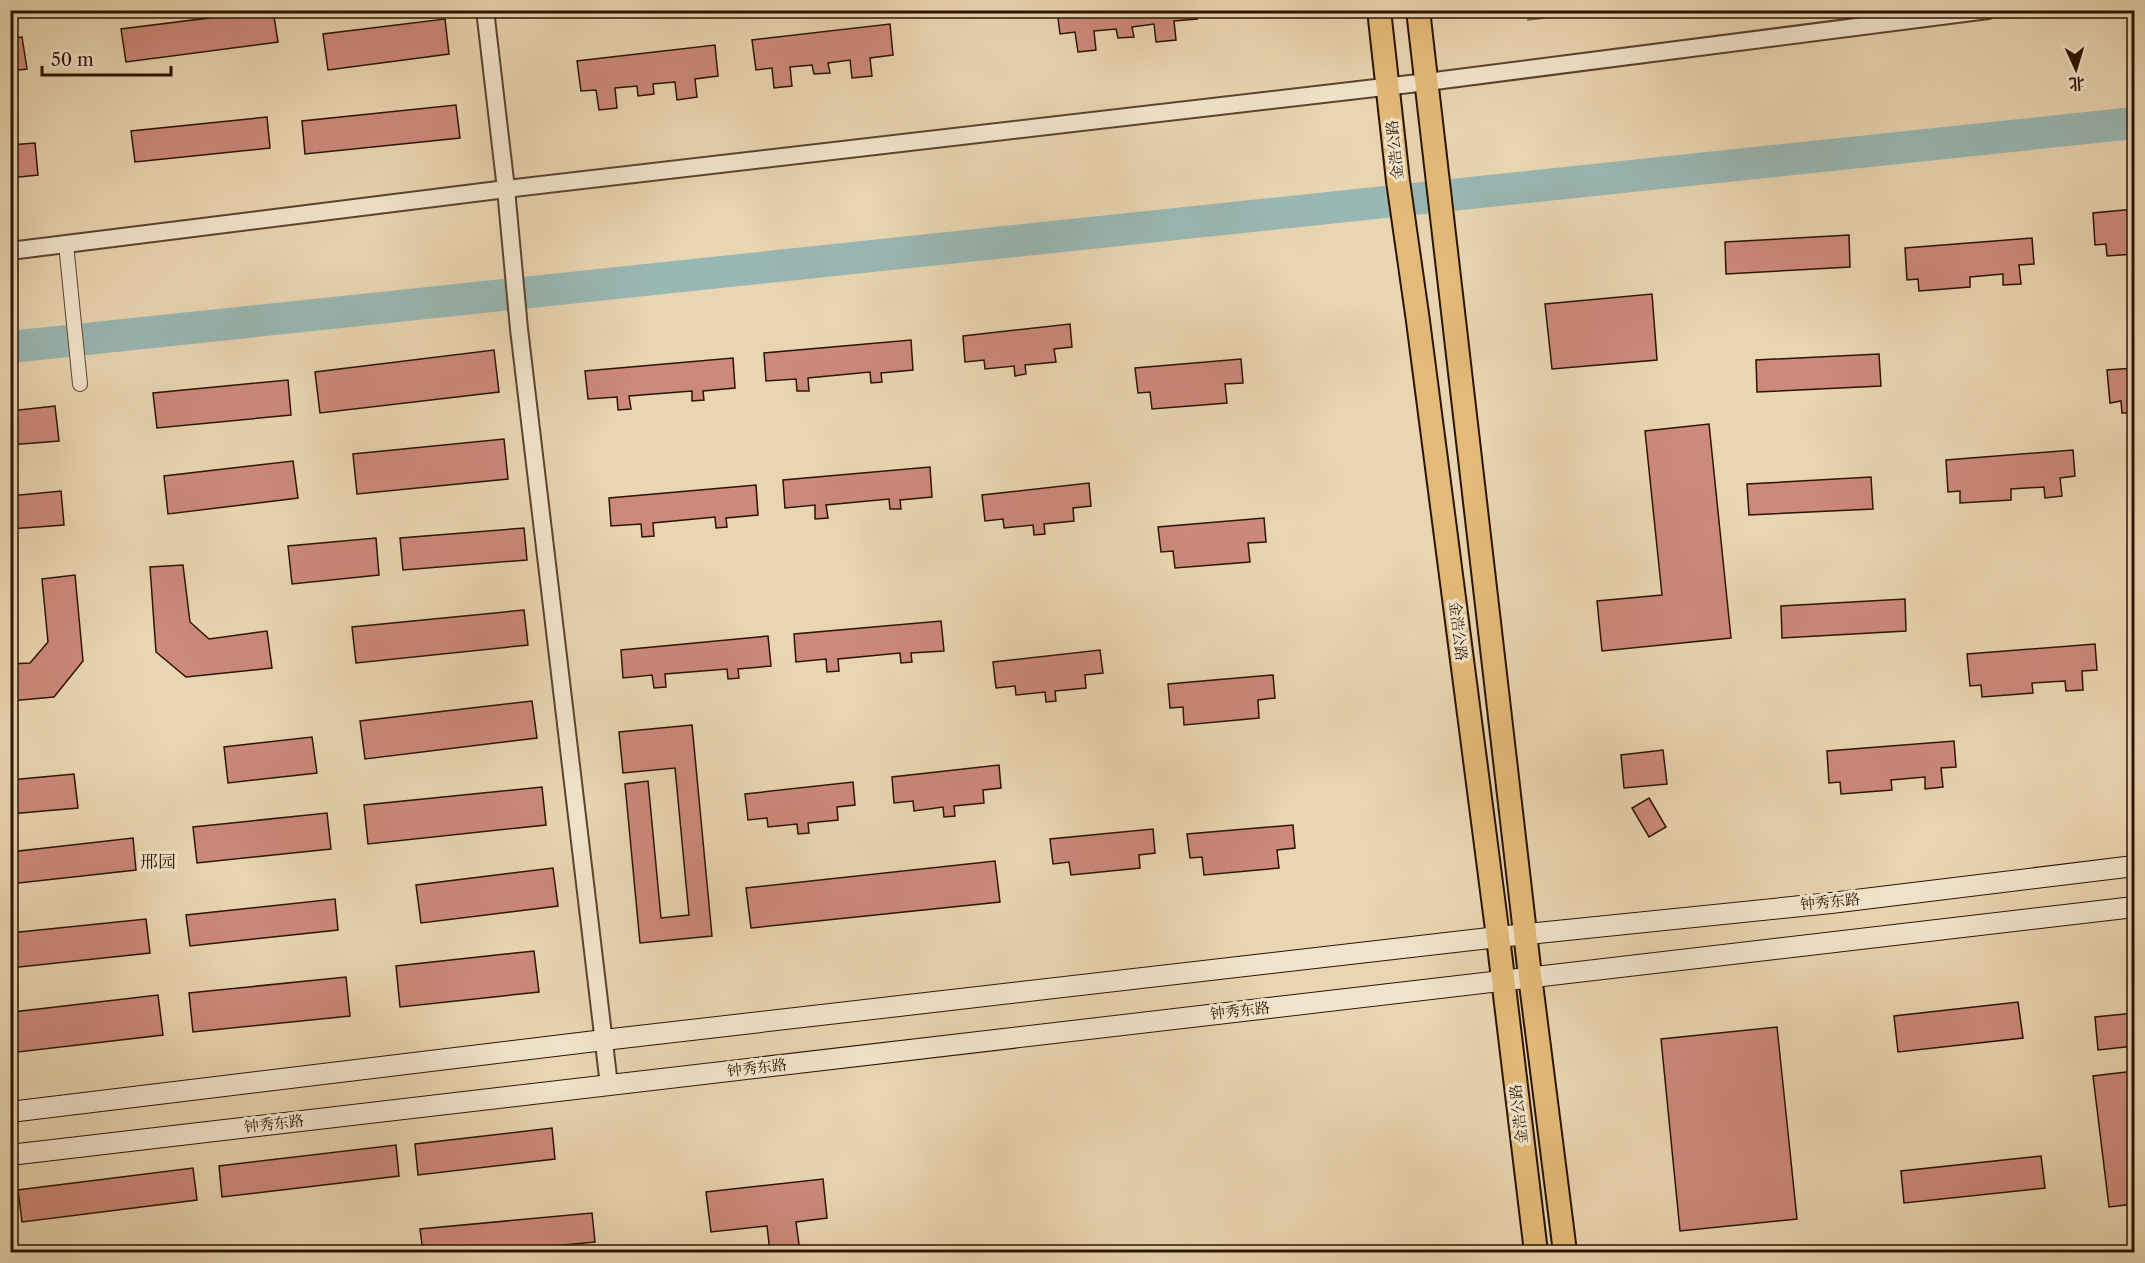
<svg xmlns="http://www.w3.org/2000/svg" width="2145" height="1263" viewBox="0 0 2145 1263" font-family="'Libre Caslon Text','Noto Serif SC',serif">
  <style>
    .green { fill: #b8bd8a; stroke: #726845; stroke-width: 1.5 }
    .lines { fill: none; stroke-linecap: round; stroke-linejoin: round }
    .river { stroke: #99b7b3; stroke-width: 32 }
    .building { fill: #cd897b; stroke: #2b1400; stroke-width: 1.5 }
    .minor-casing { stroke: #5a442c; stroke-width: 16 }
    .tertiary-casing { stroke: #5a442c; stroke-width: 20 }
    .secondary-casing { stroke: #2b1400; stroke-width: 22 }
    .primary-casing { stroke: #2b1400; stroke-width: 26 }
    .minor { stroke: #f1e4cc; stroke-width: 14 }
    .tertiary { stroke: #f1e4cc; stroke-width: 16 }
    .secondary { stroke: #f1e4cc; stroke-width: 20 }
    .primary { stroke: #e4ba78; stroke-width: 22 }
    .labels { text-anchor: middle; stroke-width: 6; stroke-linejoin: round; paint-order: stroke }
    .street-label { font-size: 15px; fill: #2b1400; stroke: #f1e4cc }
    .quarter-label { font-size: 18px; fill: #2b1400; stroke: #f1e4cc }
  </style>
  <rect width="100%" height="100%" fill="#e9d5b1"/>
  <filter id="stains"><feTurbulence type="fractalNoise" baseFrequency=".00333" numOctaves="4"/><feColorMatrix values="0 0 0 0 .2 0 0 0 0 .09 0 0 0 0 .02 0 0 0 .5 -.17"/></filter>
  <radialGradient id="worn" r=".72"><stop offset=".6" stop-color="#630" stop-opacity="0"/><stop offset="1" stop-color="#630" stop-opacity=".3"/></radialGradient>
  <!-- green -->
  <polygon class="green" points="1527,10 1604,10 1604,11 1528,20"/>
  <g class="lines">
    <!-- river -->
    <polyline class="river" points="10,347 2134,123"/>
  </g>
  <!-- building -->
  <g class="building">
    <polygon points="273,10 278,42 126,62 121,29"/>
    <polygon points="1057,10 1196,10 1197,19 1174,21 1176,40 1156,42 1154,24 1132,27 1134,37 1118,38 1116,29 1094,31 1096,50 1078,52 1075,32 1060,34"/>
    <polygon points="445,19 449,54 328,70 323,34"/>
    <polygon points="890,24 893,55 870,58 872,76 852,78 850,60 828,63 830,73 814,74 812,65 790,67 792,86 774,88 772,68 756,70 752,40"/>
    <polygon points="22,37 27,69 10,71 10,38"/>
    <polygon points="715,45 718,76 695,79 697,97 677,100 675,82 653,84 654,94 638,96 637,86 615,88 617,108 599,110 596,90 581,91 577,61"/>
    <polygon points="456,105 460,138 305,154 302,121"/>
    <polygon points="267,117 270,148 135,162 131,131"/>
    <polygon points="35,143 38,175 10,178 10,145"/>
    <polygon points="2134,209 2134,254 2107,256 2106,244 2095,245 2093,213"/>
    <polygon points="1849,235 1850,267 1726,274 1725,242"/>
    <polygon points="2032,238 2034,264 2019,265 2021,284 2003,285 2003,274 1970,277 1970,287 1919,291 1918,279 1907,280 1905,248"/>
    <polygon points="1652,294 1657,360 1552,369 1545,304"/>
    <polygon points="1070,324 1072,347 1054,349 1056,362 1025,365 1026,374 1015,376 1014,366 985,369 984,360 965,362 963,336"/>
    <polygon points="911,340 913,370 881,373 882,382 871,383 870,372 808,378 809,391 797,391 796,379 766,381 764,353"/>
    <polygon points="494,350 499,392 320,413 315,372"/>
    <polygon points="1879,354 1881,386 1757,392 1756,360"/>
    <polygon points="733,358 735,388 703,391 704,400 692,401 692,391 629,396 631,409 618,410 617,397 588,399 585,371"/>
    <polygon points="1241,359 1243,383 1225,384 1227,403 1152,409 1150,392 1138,393 1135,368"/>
    <polygon points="2134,368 2134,413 2122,413 2121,401 2110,403 2107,370"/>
    <polygon points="288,380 291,415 157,428 153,393"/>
    <polygon points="55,406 59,441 10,445 10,411"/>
    <polygon points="1709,424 1731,638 1602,651 1597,601 1662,595 1645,431"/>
    <polygon points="504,439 508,479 357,494 353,454"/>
    <polygon points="2073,450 2075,476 2060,478 2062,496 2045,498 2044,487 2011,489 2011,500 1960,503 1960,491 1948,492 1946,460"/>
    <polygon points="293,461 298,498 168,514 164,476"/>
    <polygon points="930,467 932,497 900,500 901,509 890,509 889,499 826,505 828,518 815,519 815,505 785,508 783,480"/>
    <polygon points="1871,477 1873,509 1749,515 1747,484"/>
    <polygon points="1089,483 1091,506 1073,508 1074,521 1044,524 1045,534 1034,535 1033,525 1004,528 1003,519 985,521 982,495"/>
    <polygon points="756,485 758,515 726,518 727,527 716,528 715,517 653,523 654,536 642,537 641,524 611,526 609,498"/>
    <polygon points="61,491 64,525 10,529 10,496"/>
    <polygon points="1264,518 1266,542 1248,543 1250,562 1175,568 1173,551 1161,552 1158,527"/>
    <polygon points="524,528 527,560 403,570 400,538"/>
    <polygon points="376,538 379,575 292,584 288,546"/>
    <polygon points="2134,551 2134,583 2132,584 2129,552"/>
    <polygon points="183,565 190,622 209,639 267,631 272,668 186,677 156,652 150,567"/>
    <polygon points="75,575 83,661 54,697 10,701 10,664 30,663 48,642 42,579"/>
    <polygon points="1905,599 1906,631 1782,638 1781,606"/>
    <polygon points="524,610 528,645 356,663 352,627"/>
    <polygon points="941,621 944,651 911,653 912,662 901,663 900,653 838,659 839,671 827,672 826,659 796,662 794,634"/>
    <polygon points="768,636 771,666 738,669 739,678 728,679 727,669 665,674 666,687 654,688 652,675 623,678 621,650"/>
    <polygon points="2095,644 2097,670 2082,671 2083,690 2066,691 2065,681 2032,683 2033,693 1982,697 1981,685 1970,686 1967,654"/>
    <polygon points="1100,650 1103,673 1085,675 1086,688 1055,691 1056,701 1046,702 1045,692 1016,695 1015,686 996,688 993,662"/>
    <polygon points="1273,675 1275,698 1258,700 1259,718 1184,725 1183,707 1170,708 1168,684"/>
    <polygon points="532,701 537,738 365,759 360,721"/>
    <polygon points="692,725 712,936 640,943 625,784 648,781 661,918 689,915 675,768 623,773 619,732"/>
    <polygon points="312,737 317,773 228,783 224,747"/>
    <polygon points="1954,741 1956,767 1941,768 1943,787 1925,789 1925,777 1891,780 1892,790 1841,794 1840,782 1829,783 1827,751"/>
    <polygon points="1663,750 1667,784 1624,788 1621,755"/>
    <polygon points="999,765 1001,788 983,790 984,803 954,806 955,816 944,817 943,807 914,811 913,801 894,803 892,777"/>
    <polygon points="74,774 78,808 10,814 10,780"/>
    <polygon points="853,782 855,805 837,807 838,820 808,823 809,833 798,834 797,824 768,827 767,818 748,820 745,794"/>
    <polygon points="542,787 546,825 368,844 364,805"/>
    <polygon points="1649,798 1666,827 1649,837 1632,808"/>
    <polygon points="327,813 331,849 197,863 193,827"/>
    <polygon points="1293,825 1295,848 1277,850 1279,868 1204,875 1202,857 1190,858 1187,834"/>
    <polygon points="1153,829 1155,853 1139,855 1140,868 1071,875 1069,862 1053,864 1050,839"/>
    <polygon points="133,838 136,870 10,884 10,852"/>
    <polygon points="995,861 1000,902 751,928 746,888"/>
    <polygon points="553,868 558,906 421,923 416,885"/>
    <polygon points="335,899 338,930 190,946 186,915"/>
    <polygon points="146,919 150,953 10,968 10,933"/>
    <polygon points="534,951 539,992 400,1007 396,966"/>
    <polygon points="346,977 350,1016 193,1032 189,993"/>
    <polygon points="158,995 163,1035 18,1052 13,1012"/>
    <polygon points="2018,1002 2023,1038 1898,1052 1894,1016"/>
    <polygon points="2134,1013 2134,1046 2098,1050 2095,1017"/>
    <polygon points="1777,1027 1797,1219 1680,1231 1661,1039"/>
    <polygon points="2134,1071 2134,1204 2109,1207 2093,1076"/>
    <polygon points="552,1128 555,1159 418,1175 415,1144"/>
    <polygon points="396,1145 399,1176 222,1197 219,1166"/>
    <polygon points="2041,1156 2045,1188 1904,1203 1901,1171"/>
    <polygon points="193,1168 197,1200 22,1222 18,1190"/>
    <polygon points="823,1179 827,1218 796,1222 800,1252 770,1252 767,1226 711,1232 706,1192"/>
    <polygon points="592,1213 595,1242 488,1252 423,1252 420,1229"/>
    <polygon points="2134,1248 2134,1252 2092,1252"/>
  </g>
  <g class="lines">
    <!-- minor casing -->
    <g class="minor-casing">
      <polyline id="minor" points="66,244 80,384"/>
    </g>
    <!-- tertiary casing -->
    <g class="tertiary-casing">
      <g id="tertiary">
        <polyline points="485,10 506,189 519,329 609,1085"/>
        <polyline points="10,251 506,189 1427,82 1988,10"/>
      </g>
    </g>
    <!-- secondary casing -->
    <g class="secondary-casing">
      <g id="secondary">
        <polyline points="10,1112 604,1040 1498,937 1831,903 2134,866"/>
        <polyline points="10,1155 2134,907"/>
      </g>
    </g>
    <!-- primary casing -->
    <g class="primary-casing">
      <g id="primary">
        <polyline points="1379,10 1398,181 1418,321 1498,937 1536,1252"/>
        <polyline points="1418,10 1530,976 1565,1252"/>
      </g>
    </g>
    <!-- minor -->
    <use href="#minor" class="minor"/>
    <!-- tertiary -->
    <use href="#tertiary" class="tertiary"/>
    <!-- secondary -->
    <use href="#secondary" class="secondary"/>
    <!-- primary -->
    <use href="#primary" class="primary"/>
  </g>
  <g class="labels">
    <!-- street labels -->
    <g class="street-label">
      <text transform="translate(1395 150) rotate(-96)" y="5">金浩公路</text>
      <text transform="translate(1458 631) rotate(83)" y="5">金浩公路</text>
      <text transform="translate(1830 902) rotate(-6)" y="5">钟秀东路</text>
      <text transform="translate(1240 1011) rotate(-7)" y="5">钟秀东路</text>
      <text transform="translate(757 1068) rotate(-7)" y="5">钟秀东路</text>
      <text transform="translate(1519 1114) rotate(-97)" y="5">金浩公路</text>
      <text transform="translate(274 1124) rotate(-7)" y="5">钟秀东路</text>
    </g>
    <!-- quarter labels -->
    <g class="quarter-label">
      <text x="158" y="868">邢园</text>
    </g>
  </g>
  <!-- margin -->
  <rect width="2145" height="1263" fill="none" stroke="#e9d5b1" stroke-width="36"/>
  <rect x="12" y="12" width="2121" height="1239" fill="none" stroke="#2b1400" stroke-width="3"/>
  <rect x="18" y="18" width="2109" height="1227" fill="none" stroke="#2b1400" stroke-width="1.5"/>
  <!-- north arrow -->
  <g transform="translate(2076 69) rotate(176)" stroke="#f1e4cc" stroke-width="4.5" paint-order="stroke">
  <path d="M0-4.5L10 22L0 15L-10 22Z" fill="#2b1400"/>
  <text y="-9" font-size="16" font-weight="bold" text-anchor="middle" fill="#2b1400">北</text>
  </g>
  <!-- scale -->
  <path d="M42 66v9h129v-9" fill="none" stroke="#2b1400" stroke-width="3"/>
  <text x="51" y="66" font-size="18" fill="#2b1400" stroke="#f1e4cc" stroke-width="4.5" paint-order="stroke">50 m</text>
  <rect width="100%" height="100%" filter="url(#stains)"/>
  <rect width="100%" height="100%" fill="url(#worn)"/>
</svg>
